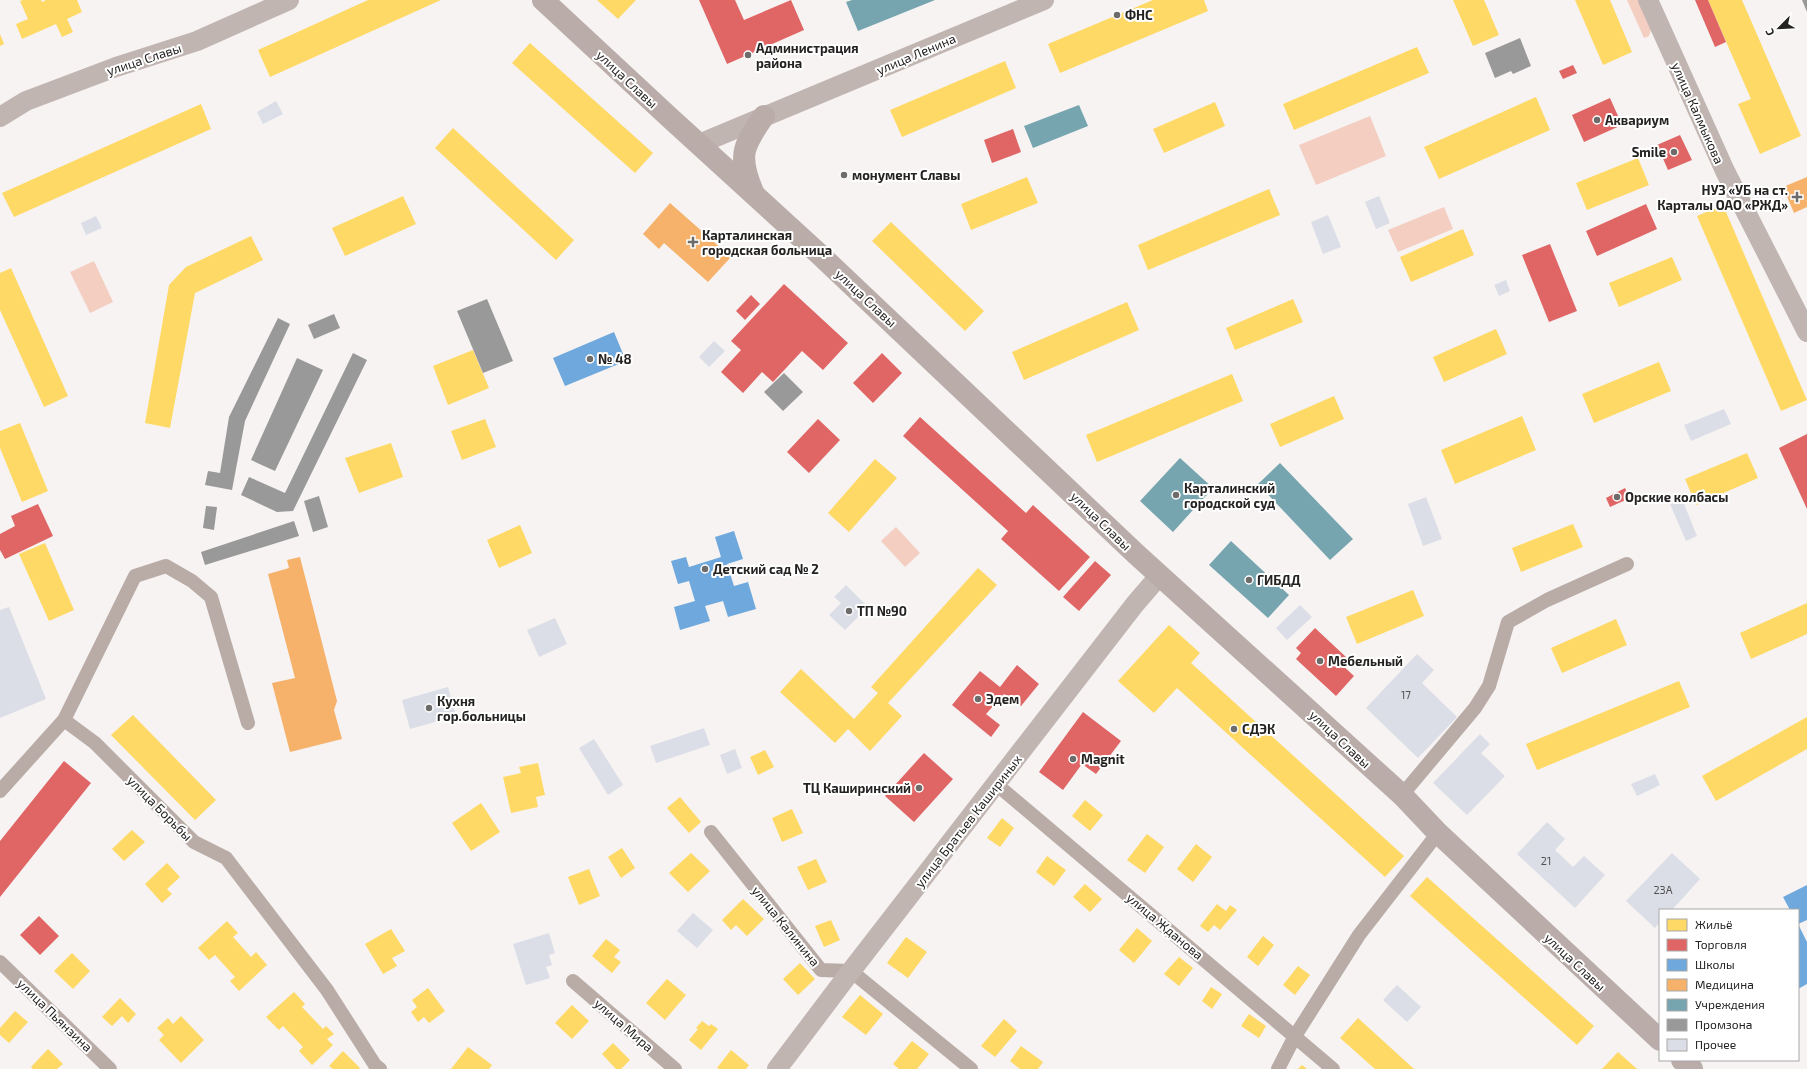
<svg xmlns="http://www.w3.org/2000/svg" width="1807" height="1069" viewBox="0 0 1807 1069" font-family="'Exo 2',sans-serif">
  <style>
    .green { fill: #f4cec1 }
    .homes { fill: #ffd966 }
    .shops { fill: #e06666 }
    .schools { fill: #6fa8dc }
    .health { fill: #f6b26b }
    .public { fill: #76a5af }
    .industry { fill: #999 }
    .building { fill: #dcdee7 }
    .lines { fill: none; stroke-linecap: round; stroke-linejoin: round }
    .street { stroke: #b9aca7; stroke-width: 14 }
    .secondary { stroke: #c1b5b1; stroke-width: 20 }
    .primary { stroke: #baada9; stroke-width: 22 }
    .poi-dot { fill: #6e6c6b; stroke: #fff; stroke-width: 1.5 }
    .labels { text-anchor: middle; stroke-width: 4; stroke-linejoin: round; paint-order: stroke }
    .number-label { font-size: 11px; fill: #535253 }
    .poi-label { font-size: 13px; font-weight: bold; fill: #252322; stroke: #fff; text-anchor: start }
    .street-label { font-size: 13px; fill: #252322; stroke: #fff }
  </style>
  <rect width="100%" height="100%" fill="#f6f3f2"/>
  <!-- green -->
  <g class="green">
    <polygon points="1627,0 1638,0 1651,30 1649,36 1644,38"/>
    <polygon points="1370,116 1386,156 1316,185 1299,145"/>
    <polygon points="1444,207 1453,229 1398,252 1388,230"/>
    <polygon points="94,261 113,302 90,313 70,272"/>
    <polygon points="896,527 920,553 905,567 881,541"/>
  </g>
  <!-- homes -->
  <g class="homes">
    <polygon points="23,0 41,0 42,2 46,0 77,0 82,12 67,19 73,32 62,37 56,24 22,39 16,24 28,19 20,1"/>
    <polygon points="368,0 441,0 270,77 258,50"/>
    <polygon points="597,0 636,0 618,19"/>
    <polygon points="1153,0 1204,0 1208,11 1060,73 1048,44"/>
    <polygon points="1453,0 1484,0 1499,35 1473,46"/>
    <polygon points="1575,0 1610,0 1632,52 1603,65"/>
    <polygon points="1708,0 1742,0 1801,136 1760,154 1738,104 1751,99"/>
    <polygon points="0,34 4,44 0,46"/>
    <polygon points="530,43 653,153 635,173 512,63"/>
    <polygon points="1417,47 1429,73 1294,130 1283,104"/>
    <polygon points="1005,61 1016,88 902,137 890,110"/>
    <polygon points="1536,97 1550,130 1439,179 1424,147"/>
    <polygon points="1215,102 1225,126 1164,153 1153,129"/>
    <polygon points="201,104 211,129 14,217 2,193"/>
    <polygon points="453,128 574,240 556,260 435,148"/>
    <polygon points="1638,158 1649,185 1587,210 1576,183"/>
    <polygon points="1027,177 1038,203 971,230 961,204"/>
    <polygon points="1269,189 1280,215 1148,270 1138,245"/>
    <polygon points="403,196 416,224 345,256 332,228"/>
    <polygon points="1723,205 1807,400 1781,411 1697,216"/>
    <polygon points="891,222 984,311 965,331 872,241"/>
    <polygon points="1463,229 1474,255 1411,282 1400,257"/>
    <polygon points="251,236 263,260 195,293 170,428 145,423 169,285 186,267"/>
    <polygon points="1672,257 1682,280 1619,307 1609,283"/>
    <polygon points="11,268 68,396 44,407 0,310 0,273"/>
    <polygon points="1293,299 1303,322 1235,350 1226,328"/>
    <polygon points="1127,302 1139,330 1024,380 1012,352"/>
    <polygon points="1496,329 1507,354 1444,382 1433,357"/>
    <polygon points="473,350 489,388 448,405 433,366"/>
    <polygon points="1659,362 1671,391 1594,423 1582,394"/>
    <polygon points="1232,374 1243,401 1097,462 1086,435"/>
    <polygon points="1334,396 1344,419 1280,447 1270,424"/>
    <polygon points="1522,416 1536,450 1455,484 1441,450"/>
    <polygon points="485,419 496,447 462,460 451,431"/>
    <polygon points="20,423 48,491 22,502 0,448 0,431"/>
    <polygon points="391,443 403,477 359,493 345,458"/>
    <polygon points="1747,453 1758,478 1696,505 1685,479"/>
    <polygon points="875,459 897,478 849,532 828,513"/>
    <polygon points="1573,524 1583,547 1521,572 1512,548"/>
    <polygon points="520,525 532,553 499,568 487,540"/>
    <polygon points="45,543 74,610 49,621 19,554"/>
    <polygon points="978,568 997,585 888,703 902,716 870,751 848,729 835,743 780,692 801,669 854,719 878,693 871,687"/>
    <polygon points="1413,590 1424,616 1357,644 1346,617"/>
    <polygon points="1807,603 1807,634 1751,659 1740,633"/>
    <polygon points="1616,619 1627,645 1562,673 1551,648"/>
    <polygon points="1169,625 1200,653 1191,663 1404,856 1385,877 1177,688 1154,713 1118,681"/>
    <polygon points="1679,681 1690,707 1537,770 1526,744"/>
    <polygon points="133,715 216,800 195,820 111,735"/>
    <polygon points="1807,717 1807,749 1716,801 1702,776"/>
    <polygon points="765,750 774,767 758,775 750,757"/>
    <polygon points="538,763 545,795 536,797 538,807 511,813 503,777 521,773 519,767"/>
    <polygon points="680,797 701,822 689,833 667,808"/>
    <polygon points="1085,800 1103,815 1090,831 1072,816"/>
    <polygon points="481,803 500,832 471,851 452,823"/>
    <polygon points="792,809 803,833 782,842 772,818"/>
    <polygon points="1002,818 1014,828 1000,847 987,838"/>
    <polygon points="132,830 145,842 124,861 112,849"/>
    <polygon points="1147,834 1164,847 1145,873 1127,860"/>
    <polygon points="1196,844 1212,857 1193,882 1177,869"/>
    <polygon points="622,848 635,868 621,878 608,857"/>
    <polygon points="691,853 710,871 688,892 669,873"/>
    <polygon points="1047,856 1066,870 1054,886 1036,872"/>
    <polygon points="816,859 827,882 808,890 797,867"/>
    <polygon points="167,863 180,877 167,889 172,894 162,903 145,884"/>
    <polygon points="589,869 600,896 579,905 568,877"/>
    <polygon points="1427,877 1594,1026 1577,1045 1410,896"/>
    <polygon points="1085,884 1102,899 1090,912 1073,897"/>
    <polygon points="743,899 764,919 747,936 736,925 731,930 722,920"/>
    <polygon points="1217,904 1226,911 1230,905 1237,910 1220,930 1214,925 1208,932 1200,926"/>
    <polygon points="831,920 840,940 824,947 815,926"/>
    <polygon points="227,921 238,933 233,937 251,957 256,952 267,965 239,991 230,981 235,977 215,955 209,960 198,948"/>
    <polygon points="1137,928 1152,941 1134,963 1119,950"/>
    <polygon points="391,929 405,951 392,958 397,966 383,974 365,944"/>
    <polygon points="1263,936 1274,945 1258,966 1247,957"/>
    <polygon points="906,937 927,952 908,978 887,963"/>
    <polygon points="606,939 620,950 614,957 621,962 612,973 592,956"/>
    <polygon points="72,953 90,971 73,989 54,971"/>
    <polygon points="1179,957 1193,968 1179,986 1164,974"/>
    <polygon points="800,963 815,979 798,995 783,979"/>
    <polygon points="1298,966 1310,975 1295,995 1283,985"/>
    <polygon points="667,979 686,995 665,1020 646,1003"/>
    <polygon points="1211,987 1222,994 1212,1009 1202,1001"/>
    <polygon points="428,988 445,1011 429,1023 424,1017 418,1022 411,1012 417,1007 412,1000"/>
    <polygon points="294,992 305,1004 302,1007 323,1029 326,1026 334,1034 327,1039 333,1045 312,1065 299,1051 303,1047 283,1026 279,1030 266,1017"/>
    <polygon points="860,995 883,1014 866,1035 842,1017"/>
    <polygon points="120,998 136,1014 128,1023 122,1016 112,1026 102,1017"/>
    <polygon points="572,1005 589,1021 572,1039 555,1023"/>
    <polygon points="15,1011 28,1022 9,1043 0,1035 0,1028"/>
    <polygon points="1249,1014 1266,1026 1259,1038 1241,1026"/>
    <polygon points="181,1016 204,1040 181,1063 159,1040 164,1035 157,1028 168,1018 173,1024"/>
    <polygon points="1358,1018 1414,1069 1375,1069 1340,1038"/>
    <polygon points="1004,1019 1017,1031 995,1057 981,1046"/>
    <polygon points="702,1021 709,1026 711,1024 718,1029 701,1050 689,1040 698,1029 696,1028"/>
    <polygon points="912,1041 929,1054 917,1069 899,1069 893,1064"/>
    <polygon points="613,1043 630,1060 621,1069 616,1069 602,1054"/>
    <polygon points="1021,1046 1043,1062 1038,1069 1020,1069 1010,1061"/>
    <polygon points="468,1047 492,1065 489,1069 451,1069"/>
    <polygon points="48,1049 63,1064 57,1069 33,1069 31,1067"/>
    <polygon points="731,1050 749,1065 746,1069 719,1069 717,1068"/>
    <polygon points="343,1051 360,1068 359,1069 333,1069 329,1066"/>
    <polygon points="1618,1052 1637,1069 1602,1069"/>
    <polygon points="1302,1065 1307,1069 1298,1069"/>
  </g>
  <!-- shops -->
  <g class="shops">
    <polygon points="699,0 735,0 744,20 791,0 804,30 727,64"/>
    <polygon points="1695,0 1708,0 1726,42 1715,47"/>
    <polygon points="1573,65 1577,73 1563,79 1559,71"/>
    <polygon points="1610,98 1622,125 1584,142 1572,115"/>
    <polygon points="1013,129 1021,152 992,163 984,140"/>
    <polygon points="1680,135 1692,160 1668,170 1657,145"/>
    <polygon points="1646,204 1657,229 1597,256 1586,231"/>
    <polygon points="1550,244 1577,311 1549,322 1522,255"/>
    <polygon points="784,284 848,343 823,370 802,351 773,382 762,372 743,393 721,372 741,350 731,341"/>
    <polygon points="751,295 760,304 745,320 736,311"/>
    <polygon points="882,353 902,373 873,403 853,383"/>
    <polygon points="920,417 1026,513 1033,505 1090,557 1059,591 1001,539 1008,531 903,436"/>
    <polygon points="818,419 840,440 809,473 787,452"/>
    <polygon points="1807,434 1807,509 1779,448"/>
    <polygon points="1625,488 1630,498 1610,507 1606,498"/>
    <polygon points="38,504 53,536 5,559 0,550 0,534 15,526 11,516"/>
    <polygon points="1095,561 1111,575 1079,611 1063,597"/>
    <polygon points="1315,628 1346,657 1340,663 1354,676 1336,696 1296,659 1301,653 1296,648"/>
    <polygon points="1017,665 1039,684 1021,706 1004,694 986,714 1000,725 991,737 952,705 980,671 1000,687"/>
    <polygon points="1083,712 1121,741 1096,774 1082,764 1063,790 1039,772"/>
    <polygon points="924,753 953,779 914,822 885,796"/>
    <polygon points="64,761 91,783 0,897 0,841"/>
    <polygon points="39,916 59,936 40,955 20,935"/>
  </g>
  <!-- schools -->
  <g class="schools">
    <polygon points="614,332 626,361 565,386 553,358"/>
    <polygon points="734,531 743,559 727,564 734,586 748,582 756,609 728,617 723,601 705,606 710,621 680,630 674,607 695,601 689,581 678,584 671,561 686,557 689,567 721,557 715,537"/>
    <polygon points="1807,885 1807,920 1798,924 1798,910 1790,910 1783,897"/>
    <polygon points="1798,924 1807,942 1807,984 1798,989"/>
  </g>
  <!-- health -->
  <g class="health">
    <polygon points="1807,177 1807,207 1794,213 1783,187"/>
    <polygon points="670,203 731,257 708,282 664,243 659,249 643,234"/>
    <polygon points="300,557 337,701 334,710 342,739 290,752 272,683 295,678 268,574 289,568 287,560"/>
  </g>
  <!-- public -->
  <g class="public">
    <polygon points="852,0 935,0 858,31 846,2"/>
    <polygon points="1079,105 1088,126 1033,148 1024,126"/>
    <polygon points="1180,458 1213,488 1173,532 1140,501"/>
    <polygon points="1280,463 1353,539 1330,560 1258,484"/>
    <polygon points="1231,541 1289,595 1268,618 1209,565"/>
  </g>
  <!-- industry -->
  <g class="industry">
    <polygon points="1802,0 1807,0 1807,12"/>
    <polygon points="1520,38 1531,66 1513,74 1511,71 1495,78 1485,53"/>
    <polygon points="487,299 513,361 483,373 457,311"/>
    <polygon points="334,314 340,328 314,339 308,325"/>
    <polygon points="278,318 290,324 245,421 232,490 205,485 208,471 220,473 229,417"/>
    <polygon points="353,353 367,360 293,511 277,512 241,495 249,477 285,493"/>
    <polygon points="297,358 323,370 275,471 251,460"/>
    <polygon points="784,373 803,392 783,411 764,392"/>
    <polygon points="319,496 328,527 313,532 304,501"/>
    <polygon points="206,506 217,507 214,530 203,528"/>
    <polygon points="294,521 299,536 205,565 201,552"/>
  </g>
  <!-- building -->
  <g class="building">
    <polygon points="276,101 283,114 263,124 257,112"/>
    <polygon points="1379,196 1390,223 1376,229 1365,202"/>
    <polygon points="1328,215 1341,247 1323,254 1311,222"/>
    <polygon points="96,216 102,228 86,235 81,223"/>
    <polygon points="1506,280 1510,291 1499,296 1494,285"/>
    <polygon points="714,341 725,351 709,367 699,357"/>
    <polygon points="1724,409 1731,424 1691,441 1684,425"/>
    <polygon points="1426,497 1442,539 1423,546 1408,504"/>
    <polygon points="1682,499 1697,536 1686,541 1670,504"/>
    <polygon points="846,585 868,607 845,630 829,615 841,603 834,597"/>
    <polygon points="1300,605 1312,617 1287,640 1276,628"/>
    <polygon points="9,607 46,699 0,718 0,610"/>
    <polygon points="555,618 567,644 539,657 527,630"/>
    <polygon points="1417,654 1434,670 1422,683 1457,717 1418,758 1366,708"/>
    <polygon points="448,687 456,716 410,729 402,700"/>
    <polygon points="704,728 710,745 656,763 650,746"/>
    <polygon points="1480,734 1490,744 1481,753 1505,776 1467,815 1433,783"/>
    <polygon points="594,739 623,785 608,795 579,748"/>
    <polygon points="735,749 742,768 727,774 720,755"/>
    <polygon points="1655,774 1660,785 1637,796 1631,784"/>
    <polygon points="1547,822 1565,839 1555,850 1573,867 1584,856 1605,875 1575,908 1517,854"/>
    <polygon points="1672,853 1700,879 1672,910 1660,910 1660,922 1655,928 1626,901"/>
    <polygon points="693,913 713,930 697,948 677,931"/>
    <polygon points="549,933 555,953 549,955 552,965 546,967 550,978 526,985 513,944"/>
    <polygon points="1397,985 1421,1007 1407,1022 1383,1000"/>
  </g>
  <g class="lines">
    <!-- street -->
    <g class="street">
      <polyline points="64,720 135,576 166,566 192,581 211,597 248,723"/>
      <polyline points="996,784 1333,1069"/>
      <polyline points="0,791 64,720 95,743 194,842 226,858 327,990 375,1065 380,1069"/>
      <polyline points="1402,795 1475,708 1489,686 1508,622 1547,600 1627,564"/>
      <polyline points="711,832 821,970 851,971 971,1069"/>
      <polyline points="0,962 110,1069"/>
      <polyline points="573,981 675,1069"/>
      <polyline points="1278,1069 1295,1036 1359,935 1438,833"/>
    </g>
    <!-- secondary -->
    <g class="secondary">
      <polyline points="1648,0 1725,171 1807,332"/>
      <polyline points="0,117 26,101 116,67 197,41 289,0"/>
      <polyline points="699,144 1044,0"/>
      <polyline points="777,1069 851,971 1135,604 1160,575"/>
    </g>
    <!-- primary -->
    <g class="primary">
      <polyline points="543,0 669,117 818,253 1136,554 1402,795 1438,833 1660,1040"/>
      <path d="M753,192C738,156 742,147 764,116"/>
      <polyline points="1682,1060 1692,1069"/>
    </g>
  </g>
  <!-- markers -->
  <g class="poi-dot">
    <circle cx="1117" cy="15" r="4"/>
    <circle cx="748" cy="55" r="4"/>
    <circle cx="1597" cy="120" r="4"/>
    <circle cx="1674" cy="152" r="4"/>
    <circle cx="844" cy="175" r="4"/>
    <path d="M1795 191h4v4h4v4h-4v4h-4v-4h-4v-4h4z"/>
    <path d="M691 236h4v4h4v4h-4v4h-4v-4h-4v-4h4z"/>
    <circle cx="590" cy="359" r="4"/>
    <circle cx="1176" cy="495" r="4"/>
    <circle cx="1617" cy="497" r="4"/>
    <circle cx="705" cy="569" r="4"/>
    <circle cx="1249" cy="580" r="4"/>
    <circle cx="849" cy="611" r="4"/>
    <circle cx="1320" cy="661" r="4"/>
    <circle cx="978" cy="699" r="4"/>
    <circle cx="429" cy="708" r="4"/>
    <circle cx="1234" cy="729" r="4"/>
    <circle cx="1073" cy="759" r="4"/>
    <circle cx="919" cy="788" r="4"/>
  </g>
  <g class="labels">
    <!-- number labels -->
    <g class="number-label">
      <text x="1406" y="699">17</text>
      <text x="1546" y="865">21</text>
      <text x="1663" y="894">23А</text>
    </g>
    <!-- poi labels -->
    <g class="poi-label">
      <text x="1125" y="20">ФНС</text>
      <text x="756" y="53">Администрация<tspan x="756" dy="15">района</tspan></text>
      <text x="1605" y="125">Аквариум</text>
      <text x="1666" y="157" text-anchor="end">Smile</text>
      <text x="852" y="180">монумент Славы</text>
      <text x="1788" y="195" text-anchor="end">НУЗ «УБ на ст.<tspan x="1788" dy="15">Карталы ОАО «РЖД»</tspan></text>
      <text x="702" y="240">Карталинская<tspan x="702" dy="15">городская больница</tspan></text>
      <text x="598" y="364">№ 48</text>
      <text x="1184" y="493">Карталинский<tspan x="1184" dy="15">городской суд</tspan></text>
      <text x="1625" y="502">Орские колбасы</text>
      <text x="713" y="574">Детский сад № 2</text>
      <text x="1257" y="585">ГИБДД</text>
      <text x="857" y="616">ТП №90</text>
      <text x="1328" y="666">Мебельный</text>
      <text x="986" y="704">Эдем</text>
      <text x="437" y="706">Кухня<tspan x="437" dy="15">гор.больницы</tspan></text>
      <text x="1242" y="734">СДЭК</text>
      <text x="1081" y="764">Magnit</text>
      <text x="911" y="793" text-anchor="end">ТЦ Каширинский</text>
    </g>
    <!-- street labels -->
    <g class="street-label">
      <text transform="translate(916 54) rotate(-23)" y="5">улица Ленина</text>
      <text transform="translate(144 59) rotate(-18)" y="5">улица Славы</text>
      <text transform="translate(627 79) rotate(43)" y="5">улица Славы</text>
      <text transform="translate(1698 113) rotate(66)" y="5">улица Калмыкова</text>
      <text transform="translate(866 298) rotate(43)" y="5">улица Славы</text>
      <text transform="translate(1101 521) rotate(44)" y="5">улица Славы</text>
      <text transform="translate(1340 739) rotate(43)" y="5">улица Славы</text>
      <text transform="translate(160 808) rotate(45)" y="5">улица Борьбы</text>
      <text transform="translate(968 821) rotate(-52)" y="5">улица Братьев Кашириных</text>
      <text transform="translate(786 926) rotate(51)" y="5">улица Калинина</text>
      <text transform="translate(1165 926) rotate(40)" y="5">улица Жданова</text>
      <text transform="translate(1575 962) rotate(43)" y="5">улица Славы</text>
      <text transform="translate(55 1015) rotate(44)" y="5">улица Пьянзина</text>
      <text transform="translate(624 1025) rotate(41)" y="5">улица Мира</text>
    </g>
  </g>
  <!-- legend -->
  <rect x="1659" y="909" width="140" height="152" fill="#ffffff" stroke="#a8a7a7"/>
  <rect x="1667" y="919" width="20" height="12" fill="#ffd966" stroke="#a8a7a7"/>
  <text x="1695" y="929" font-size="12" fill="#252322">Жильё</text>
  <rect x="1667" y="939" width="20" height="12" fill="#e06666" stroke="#a8a7a7"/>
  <text x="1695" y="949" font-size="12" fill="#252322">Торговля</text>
  <rect x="1667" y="959" width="20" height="12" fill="#6fa8dc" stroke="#a8a7a7"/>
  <text x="1695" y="969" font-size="12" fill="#252322">Школы</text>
  <rect x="1667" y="979" width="20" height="12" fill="#f6b26b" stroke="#a8a7a7"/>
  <text x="1695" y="989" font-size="12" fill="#252322">Медицина</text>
  <rect x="1667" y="999" width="20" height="12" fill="#76a5af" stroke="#a8a7a7"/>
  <text x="1695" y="1009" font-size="12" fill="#252322">Учреждения</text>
  <rect x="1667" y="1019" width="20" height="12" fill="#999999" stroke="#a8a7a7"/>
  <text x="1695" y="1029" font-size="12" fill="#252322">Промзона</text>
  <rect x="1667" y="1039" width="20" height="12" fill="#dcdee7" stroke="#a8a7a7"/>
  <text x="1695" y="1049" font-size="12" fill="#252322">Прочее</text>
  <!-- north arrow -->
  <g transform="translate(1779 28) rotate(246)" stroke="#ffffff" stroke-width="3" paint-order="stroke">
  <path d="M0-3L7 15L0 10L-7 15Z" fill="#252322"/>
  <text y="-6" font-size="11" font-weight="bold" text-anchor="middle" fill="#252322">С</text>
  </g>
</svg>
